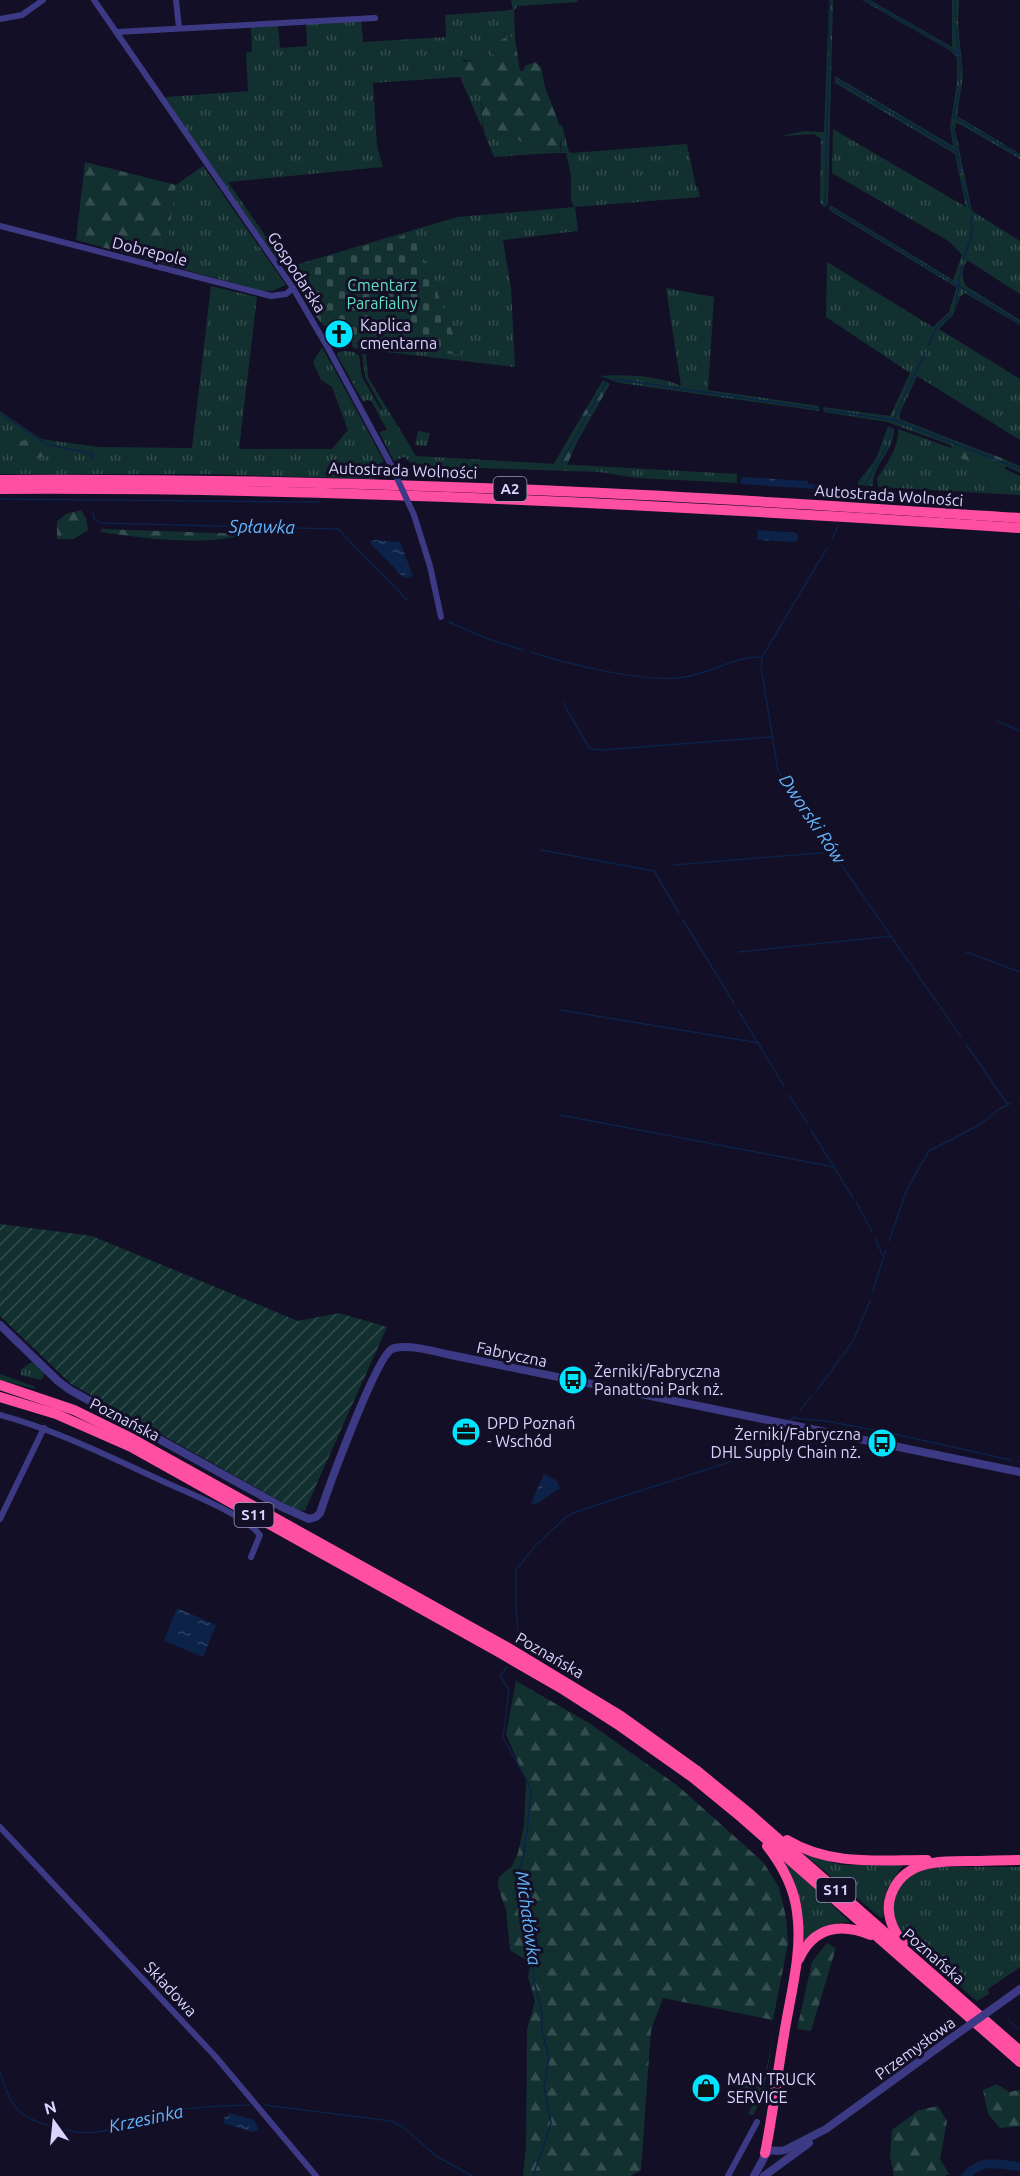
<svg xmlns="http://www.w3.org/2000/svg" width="1020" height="2176" viewBox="0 0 1020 2176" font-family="Ubuntu,sans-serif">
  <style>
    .grass { fill: url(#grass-tufts) }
    .forest { fill: url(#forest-firs) }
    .cemetery { fill: url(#cemetery-stones) }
    .garden { fill: url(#garden-furrows) }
    .water { fill: url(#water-ripples) }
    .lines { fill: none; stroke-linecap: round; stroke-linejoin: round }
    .stream { stroke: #0c2248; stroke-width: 1.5 }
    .river { stroke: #0c2248; stroke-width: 9 }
    .minor { stroke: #3d3a85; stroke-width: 6 }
    .tertiary { stroke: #3d3a85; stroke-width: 8 }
    .motorway { stroke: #ff4fa3; stroke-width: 10 }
    .minor-bridge { stroke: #3d3a85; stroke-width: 6 }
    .tertiary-bridge { stroke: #3d3a85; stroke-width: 8 }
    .labels { text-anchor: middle; stroke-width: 6; stroke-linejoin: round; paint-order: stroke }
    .shield { fill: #130f26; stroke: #9e99be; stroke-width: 1.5 }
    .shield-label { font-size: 15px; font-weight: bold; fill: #d9d4ff }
    .street-label { font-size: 16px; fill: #d9d4ff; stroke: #130f26 }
    .park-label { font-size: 16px; fill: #5fe0c0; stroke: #130f26 }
    .poi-label { font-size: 16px; fill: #d9d4ff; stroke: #130f26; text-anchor: start }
    .water-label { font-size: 18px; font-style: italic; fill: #62b6ff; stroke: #130f26 }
  </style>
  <defs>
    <pattern id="grass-tufts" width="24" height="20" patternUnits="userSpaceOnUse" patternTransform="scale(1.5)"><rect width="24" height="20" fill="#12302f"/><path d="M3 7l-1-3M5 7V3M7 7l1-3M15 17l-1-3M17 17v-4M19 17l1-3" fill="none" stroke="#344d4e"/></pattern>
    <pattern id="forest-firs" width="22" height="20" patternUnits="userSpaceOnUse" patternTransform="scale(1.5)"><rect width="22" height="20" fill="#12302f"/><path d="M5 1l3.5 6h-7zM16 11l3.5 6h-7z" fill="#344d4e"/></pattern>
    <pattern id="cemetery-stones" width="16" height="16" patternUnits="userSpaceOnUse" patternTransform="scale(1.5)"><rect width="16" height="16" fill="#12302f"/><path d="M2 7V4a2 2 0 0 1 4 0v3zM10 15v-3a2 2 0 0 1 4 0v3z" fill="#344d4e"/></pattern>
    <pattern id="garden-furrows" width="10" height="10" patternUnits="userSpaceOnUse" patternTransform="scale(1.5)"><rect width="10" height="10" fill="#12302f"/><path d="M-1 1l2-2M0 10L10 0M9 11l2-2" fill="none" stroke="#344d4e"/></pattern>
    <pattern id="water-ripples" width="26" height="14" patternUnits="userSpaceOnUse" patternTransform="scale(1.5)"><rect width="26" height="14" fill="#0c2248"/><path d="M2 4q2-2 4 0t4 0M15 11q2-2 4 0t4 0" fill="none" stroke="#2f4163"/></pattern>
  </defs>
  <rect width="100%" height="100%" fill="#130f26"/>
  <!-- grass -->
  <g class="grass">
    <polygon points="511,0 577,0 578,2 518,6 514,10 515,39 511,37 500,40 492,52 500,61 500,67 496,68 480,57 473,61 463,60 460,77 481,96 482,128 460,77 373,83 377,146 383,167 228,182 285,264 280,263 165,100 166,97 248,91 246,53 252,51 251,27 278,25 280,48 307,46 306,24 361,20 363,42 446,37 445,15 513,10"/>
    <polygon points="829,0 833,0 828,202 827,206 824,207 820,202 821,139 814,134 781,136 804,131 824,132"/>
    <path d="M862,0H870L952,47V0H959L958,25L963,75L957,116L1020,154V159L956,122L955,130L972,211L1020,241V294L967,260C962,268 961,278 966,286L1020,320V325L965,293L960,297L953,315L939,329L1020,379V440L917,376L900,413V419L1020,466V473L997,462L887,422L824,412L823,407L890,416L910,373L826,317L827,262L933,327L949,312L956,289V287L829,210L830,205L953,280L962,255L950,242L832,173L833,129L966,207L955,154L835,83V76L953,146L950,127L957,83V58L951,51Z"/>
    <polygon points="559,125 562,125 569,152 572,153 687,144 696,187 698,187 700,197 575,207 578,231 503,240 511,288 515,367 353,348 352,343 420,350 421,345 431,346 431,351 460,354 412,234 285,268 457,217 574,207 571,200 571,175 566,153 560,153 562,145"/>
    <path d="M494,130C514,132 522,144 538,154L494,157L486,137Z"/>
    <polygon points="203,166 286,285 272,291 262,291 164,264 176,185"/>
    <polygon points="211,286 257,297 239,449 332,449 348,430 332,387 321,380 313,362 322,347 384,461 375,466 375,479 200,474 0,474 0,411 41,439 98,447 192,448"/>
    <path d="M666,288L714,297L708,390L819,406V411L620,383L600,376C623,374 661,376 681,386Z"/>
    <polygon points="344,351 354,352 359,356 362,377 381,410 382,408 365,377 362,354 366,354 368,377 416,456 737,474 737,483 637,478 599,472 415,466 404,457 394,461 379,432 387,430 386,428 371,401 367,400 363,402 337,355 338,352"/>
    <path d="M888,426L894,429C894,452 872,465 873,486L858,485V482L876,459Z"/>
    <path d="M898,429L990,462L1020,476V495L878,487L877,478C886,466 900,445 898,429Z"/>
    <polygon points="418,431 430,433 427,446 415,445"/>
    <polygon points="32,1362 43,1371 44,1377 40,1380 21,1375 21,1369"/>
    <polygon points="0,1374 33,1386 36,1389 0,1380"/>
    <polygon points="804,1854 842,1865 903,1865 887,1889 883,1917 881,1918"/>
    <path d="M786,1862L850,1922C831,1922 819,1930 805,1941L802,1940L784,1863Z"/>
    <path d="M938,1867H1020V1967L988,1989L989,1994L977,2001L907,1942C880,1907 894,1871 938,1867Z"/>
    <polygon points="775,2026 763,2095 753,2115 748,2114 755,2100 733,2095 734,2091 740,2092 741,2088 735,2086 736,2082 739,2081 763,2086"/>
  </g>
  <!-- forest -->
  <g class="forest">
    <path d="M507,37H511L515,39L520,71H523L525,66L535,62L541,67L545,87L558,121L561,135L560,153L538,154C522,144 514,132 494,130L486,137C480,123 483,111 481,96C470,87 454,78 458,62L473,61L483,56L493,66L500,67V61C495,55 490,51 494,43Z"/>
    <polygon points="85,162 176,185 164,264 76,240"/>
    <polygon points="603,380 610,384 577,442 567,465 553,465"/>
    <polygon points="0,435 17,441 36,440 47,450 45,456 36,459 20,459 14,447 0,445"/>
    <polygon points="952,440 1007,460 1003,476 992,476 984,466 951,455"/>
    <polygon points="81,510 86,518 88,530 74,539 57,539 57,521 66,514"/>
    <path d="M101,529L248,534C205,546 145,539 101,532Z"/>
    <polygon points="516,1681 589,1723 678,1786 763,1862 779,1887 786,1917 788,1943 773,2020 663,1998 651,2030 641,2170 631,2176 523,2176 526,2145 527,2030 535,2001 528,1977 531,1963 510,1950 506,1910 498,1887 499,1877 512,1866 518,1853 524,1826 526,1781 506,1734"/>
    <polygon points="827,1943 836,1948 811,2031 797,2029 812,1962"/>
    <polygon points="997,2084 1009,2092 1020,2090 1020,2126 1000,2128 988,2114 983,2090"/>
    <polygon points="938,2106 947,2121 940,2159 949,2174 944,2176 894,2176 890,2155 892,2130 919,2110"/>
  </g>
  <!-- cemetery -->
  <path class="cemetery" d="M412,233L433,281L461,355L431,351V346L421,345V350L335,341L326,330L325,325H323C314,314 306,303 302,290L300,291L285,268Z"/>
  <!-- garden -->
  <polygon class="garden" points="0,1224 92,1236 298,1321 339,1313 387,1327 305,1510 298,1511 71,1384 0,1316"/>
  <!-- water -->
  <g class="water">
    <polygon points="742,477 808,481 808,484 833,486 831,490 741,484 740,482"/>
    <polygon points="758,530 797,533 798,539 796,542 757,540"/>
    <polygon points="374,540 400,542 413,576 406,578 403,577 369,542"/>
    <polygon points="544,1474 556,1480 560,1488 535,1505 531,1503"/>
    <polygon points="177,1608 216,1625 203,1657 164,1641"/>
    <polygon points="229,2113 254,2120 259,2130 252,2132 223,2123 225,2116 228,2117"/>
  </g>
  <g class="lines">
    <!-- stream -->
    <g class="stream">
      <polyline points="866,0 958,53"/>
      <polyline points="955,0 955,17"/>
      <polyline points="955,24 960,66 959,83"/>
      <polyline points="829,50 830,0"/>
      <polyline points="839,81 957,152"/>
      <polyline points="954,117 1020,156"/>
      <polyline points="953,119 959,90"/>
      <polyline points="952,126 961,173"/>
      <polyline points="962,182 970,209"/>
      <polyline points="825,205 829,58"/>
      <polyline points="832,209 1020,323"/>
      <polyline points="964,258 972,234 971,216"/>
      <path d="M955,308C959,293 958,279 962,265"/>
      <polyline points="928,346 936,328 951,314"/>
      <polyline points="615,379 819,409"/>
      <polyline points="826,410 894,420 1020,469"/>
      <polyline points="0,413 46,444 92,454 93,460"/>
      <polyline points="893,421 909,385 925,353"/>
      <polyline points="561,463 606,382"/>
      <polyline points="866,483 886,448 891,431"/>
      <polyline points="840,497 843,491 853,493 860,492"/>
      <polyline points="0,499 319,502"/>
      <polyline points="93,512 94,519 100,523 338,529 407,600"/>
      <polyline points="832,539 838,526"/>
      <polyline points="827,548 762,657 761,667 778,770 788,788 961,1037"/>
      <polyline points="1019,602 1020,603"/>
      <polyline points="449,622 488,639 523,650"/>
      <path d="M531,652C567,664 649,684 685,677C711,673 735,656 761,657"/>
      <polyline points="563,703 590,749 602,750 772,737"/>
      <polyline points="997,721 1020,731"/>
      <polyline points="541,850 654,871 679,913"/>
      <polyline points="674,865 832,852"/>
      <polyline points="683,920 734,1003"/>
      <polyline points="738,952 892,936"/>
      <polyline points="966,952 1020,972"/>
      <polyline points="560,1010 759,1043"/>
      <polyline points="738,1010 784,1086"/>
      <polyline points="966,1044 1008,1105"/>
      <polyline points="789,1095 808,1124"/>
      <polyline points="1019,1100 1020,1099"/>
      <polyline points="560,1115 835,1167"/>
      <polyline points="811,1130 853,1198"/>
      <polyline points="856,1202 872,1232"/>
      <polyline points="875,1238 883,1256"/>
      <polyline points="889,1241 907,1189 929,1151 981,1124 999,1109 1011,1103"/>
      <polyline points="872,1293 886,1250"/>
      <polyline points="817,1390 853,1341 870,1301"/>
      <polyline points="800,1410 812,1396"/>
      <polyline points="793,1418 826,1421 890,1433 1011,1460"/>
      <polyline points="790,1420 795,1416"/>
      <polyline points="1018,1461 1020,1461"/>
      <polyline points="519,1644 516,1606 516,1570 536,1545 565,1518 575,1512 751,1455 762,1450 783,1429"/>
      <polyline points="507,1667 500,1676 509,1689 503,1738 527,1780 531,1791 528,1825 523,1858 519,1870 528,1911 534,1981 542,2013 542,2030 549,2058 544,2087 551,2122 549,2131 533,2176"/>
      <polyline points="1009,2021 1020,2030"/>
      <path d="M0,2072C12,2108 16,2117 54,2127C62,2129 69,2131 77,2132C107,2136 142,2118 172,2111C197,2106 224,2106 250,2105"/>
      <polyline points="264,2105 391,2121 403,2127 436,2156 472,2176"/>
    </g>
    <!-- river -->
    <path class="river" d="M966,2176C981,2158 999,2164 1020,2167"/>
    <!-- minor -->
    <g class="minor">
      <polyline points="94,0 293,288 328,348 391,465"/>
      <polyline points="176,0 179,28"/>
      <polyline points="0,19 22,15 43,0"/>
      <polyline points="117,32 375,18"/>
      <polyline points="0,226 271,296 286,294 293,288"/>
      <polyline points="414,515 430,566 441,617"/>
      <path d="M0,1415C59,1431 114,1459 169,1484C194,1495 244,1515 260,1535L251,1557"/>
      <polyline points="0,1519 44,1428"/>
      <polyline points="0,1827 215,2056 316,2176"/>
      <polyline points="728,2176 757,2122"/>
    </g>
    <!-- tertiary -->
    <g class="tertiary">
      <path d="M0,1325L58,1381L70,1390L282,1507L309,1519L316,1517L320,1513C328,1489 376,1357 392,1349C406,1343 437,1352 451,1355L1020,1472"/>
      <polyline points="1009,1997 1020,1989"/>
      <path d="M754,2176L767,2152C773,2149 778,2152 785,2150L826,2129L950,2039"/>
      <polyline points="764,2176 809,2143"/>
    </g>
    <!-- motorway -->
    <g class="motorway">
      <path d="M0,480C193,479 387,483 580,492C726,498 873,509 1020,518"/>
      <path d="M0,489C341,487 680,506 1020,528"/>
      <polyline points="0,1385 74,1410 133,1439 507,1647 621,1716 696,1770 750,1814 1020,2051"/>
      <polyline points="0,1397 56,1414 131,1447 500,1653 564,1690 617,1724 692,1777 742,1818 1020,2062"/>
      <path d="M787,1840C830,1866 878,1860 927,1860"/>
      <path d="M903,1943C892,1929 885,1912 891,1895C903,1861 938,1861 969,1861C986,1861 1003,1860 1020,1860"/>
      <path d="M799,1959C814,1926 841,1923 871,1935"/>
      <path d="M765,2153C773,2115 777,2074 784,2035C790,1996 803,1952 797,1912C794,1888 782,1865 767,1846"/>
    </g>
    <!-- minor-bridge -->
    <polyline class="minor-bridge" points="391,465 414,515"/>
    <!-- tertiary-bridge -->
    <polyline class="tertiary-bridge" points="950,2039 1009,1997"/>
  </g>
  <!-- icons -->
  <defs>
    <g id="church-disc" transform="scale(1.5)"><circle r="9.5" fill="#00e5ff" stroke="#130f26"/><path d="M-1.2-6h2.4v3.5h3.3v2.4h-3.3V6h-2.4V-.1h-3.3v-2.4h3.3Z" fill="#111"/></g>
    <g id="bus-disc" transform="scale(1.5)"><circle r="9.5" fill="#00e5ff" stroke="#130f26"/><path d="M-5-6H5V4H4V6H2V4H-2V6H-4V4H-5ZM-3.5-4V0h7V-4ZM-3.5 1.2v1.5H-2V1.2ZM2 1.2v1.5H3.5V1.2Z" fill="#111"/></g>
    <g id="office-disc" transform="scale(1.5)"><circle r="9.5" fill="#00e5ff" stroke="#130f26"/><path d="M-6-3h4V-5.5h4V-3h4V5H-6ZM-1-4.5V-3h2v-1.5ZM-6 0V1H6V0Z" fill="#111"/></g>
    <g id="shop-disc" transform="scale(1.5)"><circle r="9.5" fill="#00e5ff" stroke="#130f26"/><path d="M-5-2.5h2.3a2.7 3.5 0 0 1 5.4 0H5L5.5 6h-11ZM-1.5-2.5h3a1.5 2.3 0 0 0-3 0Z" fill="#111"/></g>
  </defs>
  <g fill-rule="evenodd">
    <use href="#church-disc" x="339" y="334"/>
    <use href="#bus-disc" x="573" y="1380"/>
    <use href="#office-disc" x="466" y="1432"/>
    <use href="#bus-disc" x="882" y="1443"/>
    <use href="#shop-disc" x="706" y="2088"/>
  </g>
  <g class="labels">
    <!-- shield labels -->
    <g class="shield">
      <rect x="493.5" y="477" width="33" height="24" rx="4.5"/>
      <rect x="234.5" y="1503" width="39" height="24" rx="4.5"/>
      <rect x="816.5" y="1878" width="39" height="24" rx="4.5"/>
    </g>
    <g class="shield-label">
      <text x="510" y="494">A2</text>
      <text x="254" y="1520">S11</text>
      <text x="836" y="1895">S11</text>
    </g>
    <!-- street labels -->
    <g class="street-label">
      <text transform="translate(150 251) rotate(14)" y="6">Dobrepole</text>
      <text transform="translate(297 272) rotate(57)" y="6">Gospodarska</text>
      <text transform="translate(403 470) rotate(2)" y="6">Autostrada Wolności</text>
      <text transform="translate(889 495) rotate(4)" y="6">Autostrada Wolności</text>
      <text transform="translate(512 1354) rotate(12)" y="6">Fabryczna</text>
      <text transform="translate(125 1419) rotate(27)" y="6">Poznańska</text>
      <text transform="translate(550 1655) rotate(30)" y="6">Poznańska</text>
      <text transform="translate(934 1956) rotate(41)" y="6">Poznańska</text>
      <text transform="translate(171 1989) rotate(47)" y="6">Składowa</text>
      <text transform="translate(915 2048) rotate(-36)" y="6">Przemysłowa</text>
    </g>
    <!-- park labels -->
    <g class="park-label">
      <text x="382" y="291">Cmentarz<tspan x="382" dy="18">Parafialny</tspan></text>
    </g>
    <!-- poi labels -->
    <g class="poi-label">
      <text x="360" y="331">Kaplica<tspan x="360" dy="18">cmentarna</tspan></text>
      <text x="594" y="1377">Żerniki/Fabryczna<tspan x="594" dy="18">Panattoni Park nż.</tspan></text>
      <text x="487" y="1429">DPD Poznań<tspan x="487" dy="18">- Wschód</tspan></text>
      <text x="861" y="1440" text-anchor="end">Żerniki/Fabryczna<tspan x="861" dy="18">DHL Supply Chain nż.</tspan></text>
      <text x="727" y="2085">MAN TRUCK<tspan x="727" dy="18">SERVICE</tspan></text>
    </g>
    <!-- water labels -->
    <g class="water-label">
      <text transform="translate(262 527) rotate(1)" y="6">Spławka</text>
      <text transform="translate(812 819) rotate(56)" y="6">Dworski Rów</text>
      <text transform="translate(528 1918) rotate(82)" y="6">Michałówka</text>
      <text transform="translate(146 2119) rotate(-12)" y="6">Krzesinka</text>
    </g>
  </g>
  <!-- north arrow -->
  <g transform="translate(54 2122) rotate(345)" stroke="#130f26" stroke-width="4.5" paint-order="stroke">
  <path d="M0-4.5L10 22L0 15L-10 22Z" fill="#d9d4ff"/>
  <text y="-9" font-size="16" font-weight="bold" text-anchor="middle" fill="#d9d4ff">N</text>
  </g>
</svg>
